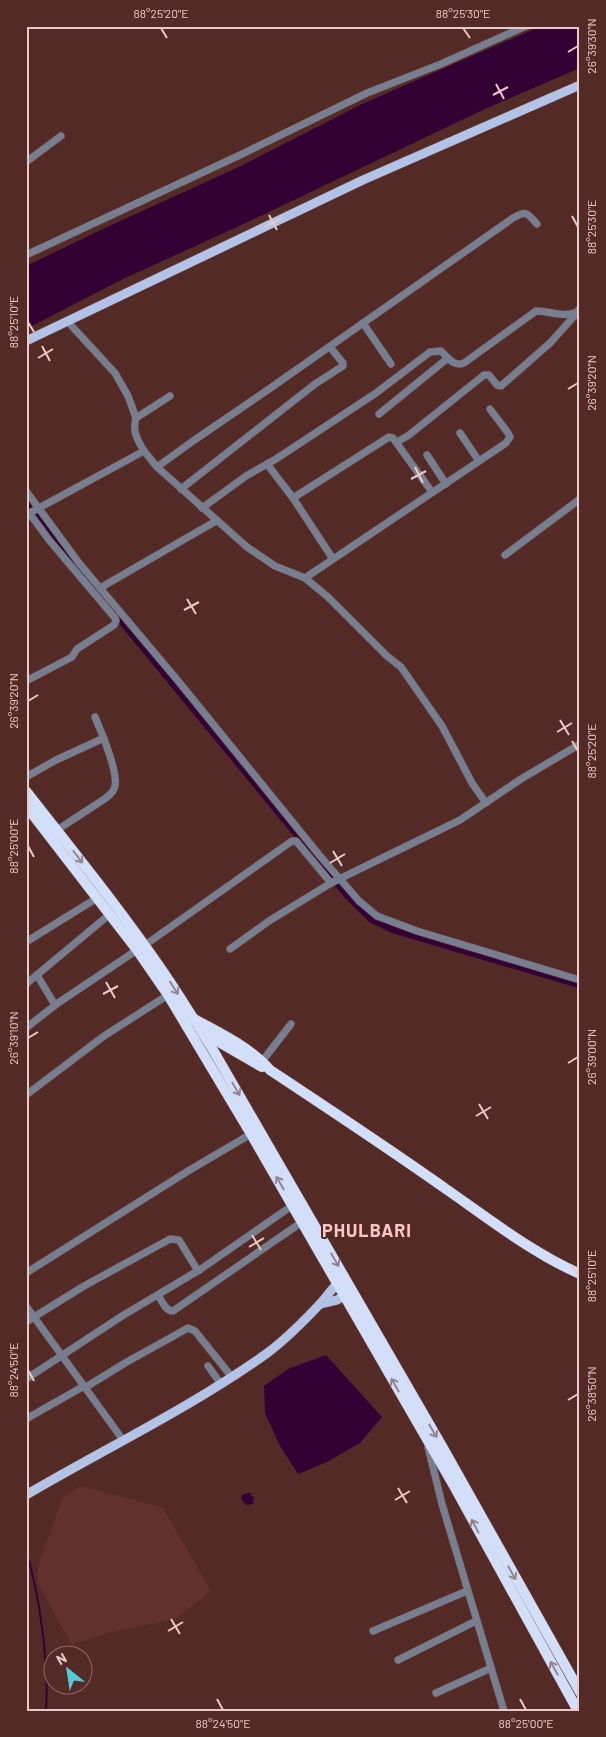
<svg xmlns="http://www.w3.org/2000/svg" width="606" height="1737" viewBox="0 0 606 1737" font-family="Barlow,sans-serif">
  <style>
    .built { fill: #63312d }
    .water { fill: #330235 }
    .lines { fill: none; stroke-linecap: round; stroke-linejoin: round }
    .stream { stroke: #330235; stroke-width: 2 }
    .canal { stroke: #330235; stroke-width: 7 }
    .minor-casing { stroke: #6e4744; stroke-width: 8 }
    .major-casing { stroke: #6e4744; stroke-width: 10 }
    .highway-casing { stroke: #6e4744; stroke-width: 11 }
    .minor { stroke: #767e90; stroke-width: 7 }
    .major { stroke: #b3c3e7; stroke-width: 9 }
    .highway { stroke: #d3dff9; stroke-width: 10 }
    .oneway { stroke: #948490 }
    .ticks { fill: none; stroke: #e7cbc8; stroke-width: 2 }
    .labels { text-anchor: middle; stroke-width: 4; stroke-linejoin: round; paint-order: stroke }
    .district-label { font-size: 18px; font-weight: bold; letter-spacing: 1px; fill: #fec8c2; stroke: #542a27 }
    .neatline { fill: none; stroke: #e7cbc8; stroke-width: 2 }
    .ticks-label { font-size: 12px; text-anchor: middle; fill: #e7cbc8 }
  </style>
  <rect width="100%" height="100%" fill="#542a27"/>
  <!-- built -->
  <polygon class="built" points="81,1486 163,1508 211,1591 175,1619 110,1632 72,1645 38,1583 38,1566 63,1497"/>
  <!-- water -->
  <g class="water">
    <polygon points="541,26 580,26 580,68 485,109 235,228 123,279 26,329 26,266 107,227 241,166 362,104"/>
    <polygon points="326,1355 382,1417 360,1443 327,1462 298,1474 280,1446 265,1413 264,1386 288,1369"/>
    <polygon points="247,1493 251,1493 251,1496 254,1497 253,1504 246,1505 241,1499 242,1495"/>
  </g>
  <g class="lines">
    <!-- stream -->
    <path class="stream" d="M26,1551C40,1595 49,1665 46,1711"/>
    <!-- canal -->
    <g class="canal">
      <polyline points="26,499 46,527 101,596"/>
      <polyline points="114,612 346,894 371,919 394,930 580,985"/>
    </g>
    <!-- minor casing -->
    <g class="minor-casing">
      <g id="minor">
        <polyline points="26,162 61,136"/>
        <polyline points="26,255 240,155 367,93 441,64 526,26"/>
        <polyline points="67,321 115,373 128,396 136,418"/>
        <polyline points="363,323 391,364"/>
        <polyline points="379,414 448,358"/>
        <polyline points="460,433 479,461"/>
        <polyline points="397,442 409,435 484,375 489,375 497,385 501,386 550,343 577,313"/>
        <path d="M144,451C137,439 132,431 136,418L170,396"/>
        <polyline points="427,455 446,484"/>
        <polyline points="267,464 293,498 389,437 393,438 432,492"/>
        <path d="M157,467L193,441L269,389L513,218C527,210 527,213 537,224"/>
        <polyline points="181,489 315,384 343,366 343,363 330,347"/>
        <polyline points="26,491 79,563 179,682 320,856 359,901 377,916 417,931 580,980"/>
        <polyline points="293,498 333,559"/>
        <path d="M202,508L246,476L276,459L376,393L430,352L441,351C448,358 454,367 464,363L536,311C551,311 562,318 577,312L580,308"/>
        <polyline points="26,515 144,451 157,467 247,547 275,566 305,578 506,443 510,437 508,433 490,409"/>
        <polyline points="505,555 580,499"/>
        <polyline points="305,578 328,597 387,656 401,667 442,726 472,783 486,803"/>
        <polyline points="100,588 216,521"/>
        <polyline points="26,681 72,657 77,649 114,625 116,621 115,618 49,540 30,514"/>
        <polyline points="26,777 56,760 104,738"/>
        <path d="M57,830L106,798C110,795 114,791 115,786C118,771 101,731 95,717"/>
        <polyline points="26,942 97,898"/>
        <polyline points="145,945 292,841 296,841 331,883"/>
        <polyline points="230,949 269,921 331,883 460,820 521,779 580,744"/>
        <polyline points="37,975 55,1005"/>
        <polyline points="26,984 110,914"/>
        <polyline points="26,1028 58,1003 137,950"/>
        <polyline points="260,1064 291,1024"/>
        <polyline points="26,1095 104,1036 168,995"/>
        <polyline points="26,1273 188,1171 251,1134"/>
        <path d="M158,1295C162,1301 165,1311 173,1311L302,1222"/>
        <polyline points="26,1306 123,1440"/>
        <polyline points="26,1322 84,1286 170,1239 179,1240 198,1271"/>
        <polyline points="208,1366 221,1384"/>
        <polyline points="26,1379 122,1316 201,1269 293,1205"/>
        <polyline points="86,1387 125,1363 188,1328 195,1331 231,1376"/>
        <polyline points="26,1419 84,1386"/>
        <polyline points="428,1447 442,1504 504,1711"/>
        <polyline points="373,1631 467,1591"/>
        <polyline points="398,1660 476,1621"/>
        <polyline points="436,1693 491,1668"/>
      </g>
    </g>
    <!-- major casing -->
    <g class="major-casing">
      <g id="major">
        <polyline points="26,341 363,180 580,85"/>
        <polyline points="320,1304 337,1300 350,1292"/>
        <path d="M26,1495C106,1448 190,1408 266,1354C285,1340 303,1322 319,1305C327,1297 332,1287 342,1280"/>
      </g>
    </g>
    <!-- highway casing -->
    <g class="highway-casing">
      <g id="highway">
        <path d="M26,791C73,851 121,910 164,973C181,998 197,1024 213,1050L443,1448L580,1692"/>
        <polyline points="26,806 137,950 168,995 251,1134 454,1486 578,1711"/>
        <path d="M194,1019C219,1032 251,1048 270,1070C329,1109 388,1148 446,1189C489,1219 531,1252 580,1274"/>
        <polyline points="203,1033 262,1067"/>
      </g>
    </g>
    <!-- minor -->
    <use href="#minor" class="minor"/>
    <!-- major -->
    <use href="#major" class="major"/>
    <!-- highway -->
    <use href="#highway" class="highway"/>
  </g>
  <!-- one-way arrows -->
  <defs><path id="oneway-shaft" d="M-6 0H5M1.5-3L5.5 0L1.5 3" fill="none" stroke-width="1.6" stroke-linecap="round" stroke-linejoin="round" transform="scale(1.25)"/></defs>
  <g class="oneway">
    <use href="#oneway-shaft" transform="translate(78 857) rotate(52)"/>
    <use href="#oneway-shaft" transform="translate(174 988) rotate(58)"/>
    <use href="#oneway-shaft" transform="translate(236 1089) rotate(60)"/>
    <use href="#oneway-shaft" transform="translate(280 1183) rotate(-120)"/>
    <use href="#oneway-shaft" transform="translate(335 1260) rotate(60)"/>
    <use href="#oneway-shaft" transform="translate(395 1385) rotate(-120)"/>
    <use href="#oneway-shaft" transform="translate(433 1431) rotate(60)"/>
    <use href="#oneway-shaft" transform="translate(475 1526) rotate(-118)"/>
    <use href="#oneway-shaft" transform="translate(512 1573) rotate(61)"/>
    <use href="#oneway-shaft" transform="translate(554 1668) rotate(-119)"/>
  </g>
  <!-- ticks -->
  <path class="ticks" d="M161,28L167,38M463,28L470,38M568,52L578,46M496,84L504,99M493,95L508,87M269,215L277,230M572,216L578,227M265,227L281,218M28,322L34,332M42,346L50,361M38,358L53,349M568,389L578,383M415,467L423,483M411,479L426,471M187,599L196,614M184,610L199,602M28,701L38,695M560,720L569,735M557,732L572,723M572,741L578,751M28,846L34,857M333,851L342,866M330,863L345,854M106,982L115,998M103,994L118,986M28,1038L38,1032M568,1063L578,1057M479,1104L488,1119M476,1116L491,1107M252,1235L261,1250M249,1247L264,1238M572,1265L578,1276M28,1370L34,1381M568,1400L578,1394M398,1488L407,1503M395,1500L410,1491M171,1619L180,1634M168,1631L183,1622M217,1699L223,1710M520,1699L526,1710"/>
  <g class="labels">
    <!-- district labels -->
    <g class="district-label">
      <text x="367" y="1237">PHULBARI</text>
    </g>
  </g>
  <!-- border -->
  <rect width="606" height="1737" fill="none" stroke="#542a27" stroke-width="55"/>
  <!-- north arrow -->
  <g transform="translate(68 1670) rotate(330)"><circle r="24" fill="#542a27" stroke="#8f6a67"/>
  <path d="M0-4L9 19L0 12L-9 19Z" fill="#52cbd9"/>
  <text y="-8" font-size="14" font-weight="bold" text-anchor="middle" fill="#e7cbc8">N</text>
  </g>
  <rect x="28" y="28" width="550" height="1682" class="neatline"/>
  <g class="ticks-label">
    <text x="161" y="18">88°25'20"E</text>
    <text x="463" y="18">88°25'30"E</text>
    <text transform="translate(592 46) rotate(-90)" y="4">26°39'30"N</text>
    <text transform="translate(592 227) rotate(-90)" y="4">88°25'30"E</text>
    <text transform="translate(14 322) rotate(-90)" y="4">88°25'10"E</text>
    <text transform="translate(592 383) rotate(-90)" y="4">26°39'20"N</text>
    <text transform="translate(14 701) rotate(-90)" y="4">26°39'20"N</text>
    <text transform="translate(592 751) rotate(-90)" y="4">88°25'20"E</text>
    <text transform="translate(14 846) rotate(-90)" y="4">88°25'00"E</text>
    <text transform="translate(14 1038) rotate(-90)" y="4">26°39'10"N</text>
    <text transform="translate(592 1057) rotate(-90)" y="4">26°39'00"N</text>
    <text transform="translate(592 1276) rotate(-90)" y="4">88°25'10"E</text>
    <text transform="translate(14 1370) rotate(-90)" y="4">88°24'50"E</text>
    <text transform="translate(592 1394) rotate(-90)" y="4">26°38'50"N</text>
    <text x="223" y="1728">88°24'50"E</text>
    <text x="526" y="1728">88°25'00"E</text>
  </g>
</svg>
